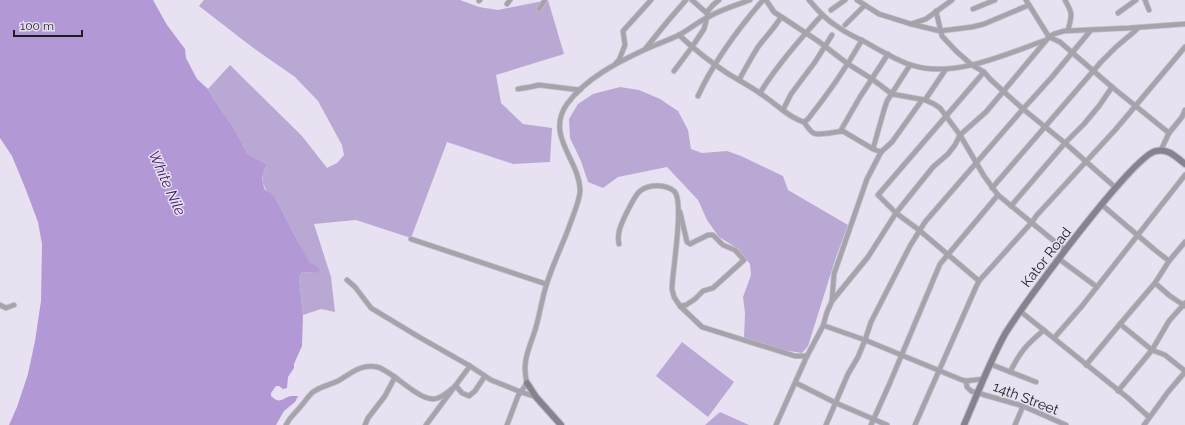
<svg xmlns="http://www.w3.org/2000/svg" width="1185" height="425" viewBox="0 0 1185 425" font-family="Raleway,sans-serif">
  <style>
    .green { fill: #baa8d4 }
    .water { fill: #b398d6 }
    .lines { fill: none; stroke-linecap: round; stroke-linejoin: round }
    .street-casing { stroke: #c3becd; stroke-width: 6 }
    .secondary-casing { stroke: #c3becd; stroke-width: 8 }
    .street { stroke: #a6a3aa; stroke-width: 4.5 }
    .secondary { stroke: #87838e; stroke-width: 6 }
    .labels { text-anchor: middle; stroke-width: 3; stroke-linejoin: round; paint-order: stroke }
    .street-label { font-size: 14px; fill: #1f1c22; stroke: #e7e1f2 }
    .water-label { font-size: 15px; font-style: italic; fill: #3e1861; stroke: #e7e1f2 }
  </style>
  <rect width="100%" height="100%" fill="#e7e1f2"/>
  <!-- green -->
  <g class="green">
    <polygon points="204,0 460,0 479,7 498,10 548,0 564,54 496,75 501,103 523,124 552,128 550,162 513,164 447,142 411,238 356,220 314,224 331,277 335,312 321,309 303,315 299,277 302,272 316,273 314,265 310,264 295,236 277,201 266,190 263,183 263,174 267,164 253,157 247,153 234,128 215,101 208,89 230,65 302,136 327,168 337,163 344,155 342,145 318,101 295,77 252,47 199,6"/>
    <polygon points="620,87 639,90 660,99 678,111 688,130 691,149 702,153 727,151 741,156 783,176 788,190 848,225 836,257 808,346 802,353 783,350 744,338 745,313 743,297 751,275 750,264 737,248 719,237 707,220 698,200 667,167 618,177 603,188 588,182 581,161 570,138 569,119 578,104 593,94"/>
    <polygon points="682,342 734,382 708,417 656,376"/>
    <polygon points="720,412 749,425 705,425"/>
  </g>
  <!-- water -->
  <path class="water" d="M0,0H153L167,25L185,49L186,58L197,79L208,89L215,101L234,128L247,153L253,157L267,164C262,175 261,179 265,190L271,193L277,201L295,236L310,263L317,266L320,270L316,273L302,272L299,277L303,315L302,346L294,364V368L288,377L287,388L283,389L279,386H276L271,393V396C280,405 282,398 291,396C293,396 296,396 298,396L295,402L284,411L276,425H9L17,407L28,374L35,341L41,301L42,244L38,222L26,190L12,156L0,138Z"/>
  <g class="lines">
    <!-- street casing -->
    <g class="street-casing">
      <g id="street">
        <polyline points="692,0 710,16"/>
        <polyline points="766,0 774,12 818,41 848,64 872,79 892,94 925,100 934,104 940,108 960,135 984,176 998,195 1065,250"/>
        <path d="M809,0C818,11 826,20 838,27C847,34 858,38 867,43C881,51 896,60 911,65C954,79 1006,54 1046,40"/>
        <polyline points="857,0 879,14 911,24 926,19 952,0"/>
        <polyline points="1026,0 1049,37 1060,42 1112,87 1169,133"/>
        <path d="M1065,0C1073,14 1072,15 1068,30"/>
        <polyline points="1145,0 1149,10"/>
        <polyline points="479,1 480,0"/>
        <polyline points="507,4 510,0"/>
        <polyline points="539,9 545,0"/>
        <polyline points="973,9 995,0"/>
        <polyline points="831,10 845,0"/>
        <polyline points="936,11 942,36 956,51 972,65 984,72 991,80 1023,109 1065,143 1116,188"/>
        <polyline points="707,12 713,5 719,0"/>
        <polyline points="1118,13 1136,0"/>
        <polyline points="911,24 940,31 972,27 984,24 1029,5"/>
        <polyline points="845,25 865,5"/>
        <path d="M679,35C694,49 710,62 727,73C738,80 750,86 761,94C774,102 789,118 804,122L808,119C828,94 846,68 862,40"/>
        <polyline points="646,48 667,22 686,0"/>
        <polyline points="616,63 619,60 625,45 623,31 651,0"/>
        <polyline points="674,71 692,47 704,29 707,17"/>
        <path d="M739,80C745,69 751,58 758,47C766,36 774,29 781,17"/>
        <polyline points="518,89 530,87 539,85 580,90 581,89"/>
        <path d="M760,93C777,65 800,39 822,15"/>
        <path d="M698,96C714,61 738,29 763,0"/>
        <polyline points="925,100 946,69"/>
        <polyline points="783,110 791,94 815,62 832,35"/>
        <path d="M804,122C813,136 814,135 830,133C834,132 839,132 843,131"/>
        <polyline points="873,149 841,130 860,97 888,54"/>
        <polyline points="1161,150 1169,133 1182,117 1185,110"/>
        <polyline points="881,152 873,149 884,110 887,101 910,65"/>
        <polyline points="992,188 1101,62 1116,47 1135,31 1138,28"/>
        <polyline points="1102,205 1155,250 1169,261"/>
        <polyline points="1011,206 1065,143 1084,124 1099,106 1112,87"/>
        <polyline points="411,239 546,284"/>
        <path d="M619,244C618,240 618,237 619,232C620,225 634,196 640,191C649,184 665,184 674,191C685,200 672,273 672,289L674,297L680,306L702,327L795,356H807"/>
        <polyline points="1059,259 1097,287"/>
        <polyline points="347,280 355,287 371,308 419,337 470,366 491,380 521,392 536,397"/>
        <polyline points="979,281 919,230 896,213 878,195 984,72"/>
        <polyline points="1155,283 1170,296 1185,306"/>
        <polyline points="832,301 834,274 867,179 881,152 892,142 922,100"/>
        <polyline points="0,305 6,308 14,305"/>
        <polyline points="680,306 686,305 695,299 703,291 713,288 744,260 735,250 723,245 713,235 708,235 690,244 687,242 680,212"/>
        <polyline points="1020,311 1128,398 1149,417"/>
        <polyline points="1120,324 1152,350 1165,355 1185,371"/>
        <polyline points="823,326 827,312 832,301 868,257 896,213 933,167 948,154 955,145 960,135 986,112 1049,37 1054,34 1064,31 1129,28 1185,24"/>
        <polyline points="1054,338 1082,306 1185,175"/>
        <polyline points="990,364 1036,382"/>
        <polyline points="1086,365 1120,324 1155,283 1169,261 1185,242"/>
        <path d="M1010,372C1020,352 1026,345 1044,330"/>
        <polyline points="966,381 967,387 971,391 1023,406 1066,425"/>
        <polyline points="796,383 836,403 887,425"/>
        <polyline points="1118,391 1152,350 1169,321 1185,303"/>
        <path d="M286,425C291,415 295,414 301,406C305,402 308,396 313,392C320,387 329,385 338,381C350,374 362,363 377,367C394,371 421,405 438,398C444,396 450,390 456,386L462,393L469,396L475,391L485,376"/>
        <polyline points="365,425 368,418 385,396 395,377"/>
        <polyline points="426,425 470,366"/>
        <path d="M507,425L518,396L527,383C521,361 530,348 536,327C540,313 542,298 547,283C553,264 562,246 569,227C572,218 581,198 580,189C579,160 545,135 567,104C586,78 618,62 646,49C657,44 669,40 679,35C690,29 699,21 710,16C723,9 737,5 750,0"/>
        <polyline points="776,425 807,356 823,326 825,326 865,340 962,380 966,381 983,379"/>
        <polyline points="826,425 848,374 858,357 865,340 871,322 910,246 925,222 1023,109 1052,77 1091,30"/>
        <polyline points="871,425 889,385 940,264 998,195"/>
        <polyline points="915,425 976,287 979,281 1032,222 1037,215 1116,129 1185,47"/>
        <polyline points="1015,425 1023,406"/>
        <polyline points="1144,425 1168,392 1185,372"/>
      </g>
    </g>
    <!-- secondary casing -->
    <g class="secondary-casing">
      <g id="secondary">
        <polyline points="527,383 536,397 561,425"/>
        <path d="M964,425C977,395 989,363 1005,334C1021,307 1133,155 1156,151C1168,148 1176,157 1185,164"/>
      </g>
    </g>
    <!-- street -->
    <use href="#street" class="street"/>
    <!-- secondary -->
    <use href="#secondary" class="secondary"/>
  </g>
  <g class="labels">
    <!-- street labels -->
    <g class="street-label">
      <text transform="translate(1046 257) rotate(-52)" y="5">Kator Road</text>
      <text transform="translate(1026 398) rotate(21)" y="5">14th Street</text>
    </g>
    <!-- water labels -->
    <g class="water-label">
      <text transform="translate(167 183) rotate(66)" y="5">White Nile</text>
    </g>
  </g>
  <!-- scale -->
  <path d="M14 30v6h68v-6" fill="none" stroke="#1f1c22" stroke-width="2"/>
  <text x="20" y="30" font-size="12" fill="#1f1c22" stroke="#e7e1f2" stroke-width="3" paint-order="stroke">100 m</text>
</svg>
